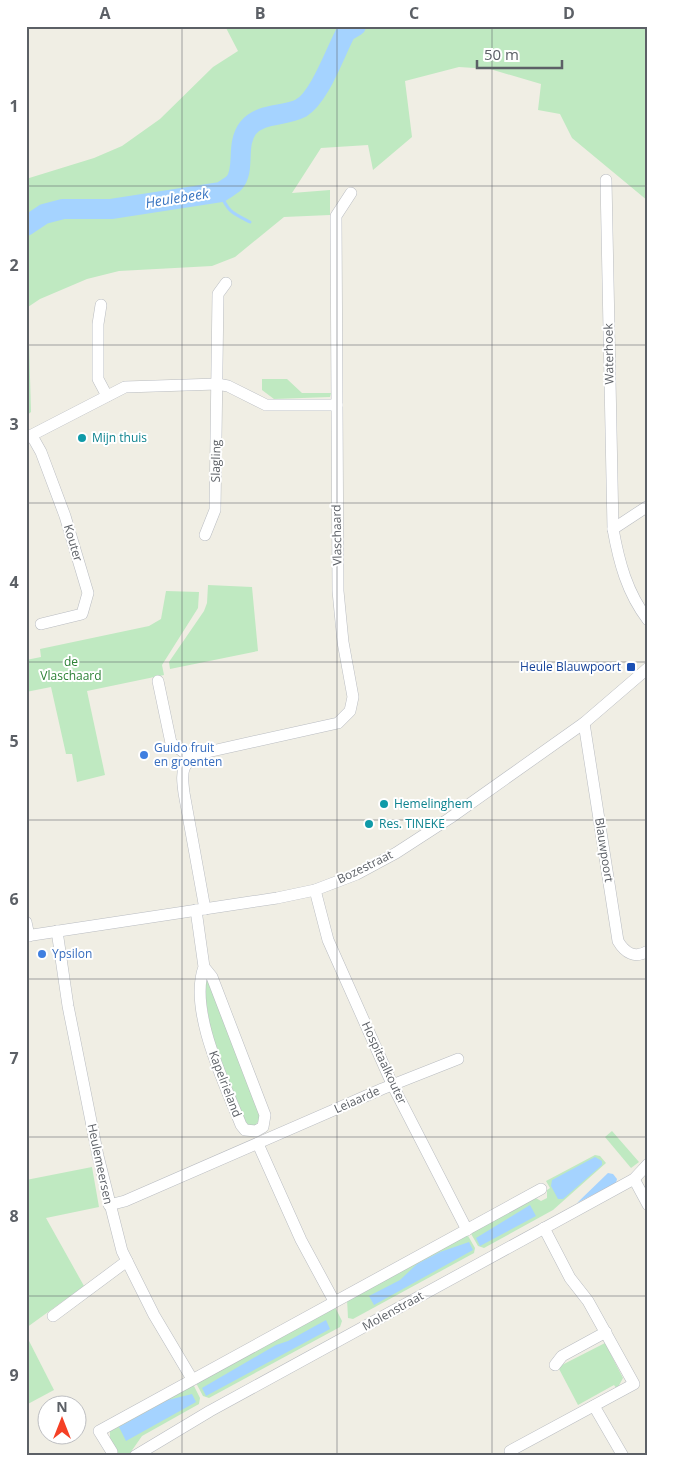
<svg xmlns="http://www.w3.org/2000/svg" width="674" height="1482" viewBox="0 0 674 1482" font-family="'Open Sans',sans-serif">
  <style>
    .green { fill: #bfe9c1 }
    .water { fill: #a5d3ff }
    .lines { fill: none; stroke-linecap: round; stroke-linejoin: round }
    .stream { stroke: #a5d3ff; stroke-width: 3 }
    .river { stroke: #a5d3ff; stroke-width: 20 }
    .street-casing { stroke: #b9bcc1; stroke-width: 12 }
    .street { stroke: #fff; stroke-width: 11 }
    .grid { fill: none; stroke: #5c6066; stroke-width: 1; stroke-opacity: 0.55 }
    .culture-dot { fill: #0f9aa8; stroke: #fff; stroke-width: 2 }
    .transit-dot { fill: #1a4fb4; stroke: #fff; stroke-width: 2 }
    .shop-dot { fill: #3f7fe0; stroke: #fff; stroke-width: 2 }
    .labels { text-anchor: middle; stroke-width: 4; stroke-linejoin: round; paint-order: stroke }
    .street-label { font-size: 12px; fill: #5c6066; stroke: #fff }
    .culture-label { font-size: 12px; fill: #0d838f; stroke: #fff; text-anchor: start }
    .park-label { font-size: 12px; fill: #2e8237; stroke: #fff }
    .transit-label { font-size: 12px; fill: #164399; stroke: #fff; text-anchor: end }
    .shop-label { font-size: 12px; fill: #366cbe; stroke: #fff; text-anchor: start }
    .water-label { font-size: 14px; font-style: italic; fill: #3c77c2; stroke: #fff }
    .neatline { fill: none; stroke: #5c6066; stroke-width: 2 }
    .grid-label { font-size: 16px; text-anchor: middle; font-weight: bold; fill: #5c6066 }
  </style>
  <rect width="100%" height="100%" fill="#f0eee4"/>
  <!-- green -->
  <g class="green">
    <path d="M225,26H346C343,32 339,37 336,42C324,63 319,90 297,104C283,114 259,107 247,121C240,129 234,141 234,153C234,156 237,160 237,164C238,176 225,184 215,188L114,204L56,206L31,218L26,222V179L94,158L122,146L160,119L213,67L238,51Z"/>
    <polygon points="362,26 648,27 648,201 572,138 560,114 538,110 541,84 490,69 459,67 405,81 412,137 373,170 368,145 321,148 292,193 330,190 330,215 284,217 235,257 212,266 119,271 87,279 40,299 28,307 31,412 26,416 27,230 50,216 65,213 126,210 219,197 234,192 245,178 251,131 256,124 300,112 313,103 339,51 350,35"/>
    <polygon points="262,379 287,379 302,393 331,393 330,397 274,399 262,390"/>
    <polygon points="208,585 252,587 258,651 170,669 169,662 204,611 207,603"/>
    <polygon points="166,591 199,592 198,608 162,665 164,675 87,691 105,775 77,782 72,754 66,754 51,687 26,692 26,660 41,657 40,649 149,626 161,619"/>
    <polygon points="206,978 208,979 259,1114 260,1119 255,1126 248,1126 245,1122 212,1037 206,1002"/>
    <polygon points="612,1131 639,1162 631,1168 605,1137"/>
    <polygon points="595,1155 600,1156 606,1163 553,1210 484,1248 478,1246 470,1232 534,1197 541,1201 547,1198 547,1190 550,1188 546,1181"/>
    <polygon points="92,1167 99,1207 46,1218 84,1286 26,1328 26,1180"/>
    <polygon points="467,1234 475,1248 474,1253 353,1319 348,1318 347,1299"/>
    <polygon points="335,1307 342,1321 340,1327 209,1398 203,1396 196,1383"/>
    <polygon points="26,1335 54,1390 26,1405"/>
    <polygon points="605,1343 623,1378 617,1389 614,1385 578,1405 558,1367"/>
    <polygon points="193,1384 200,1398 199,1404 142,1436 128,1456 109,1456 117,1451 110,1438 110,1431"/>
  </g>
  <!-- water -->
  <g class="water">
    <polygon points="595,1157 602,1161 602,1165 563,1199 558,1199 551,1186 552,1180"/>
    <polygon points="608,1173 613,1174 617,1179 616,1183 577,1203"/>
    <polygon points="530,1205 536,1216 480,1246 476,1238"/>
    <polygon points="469,1242 473,1250 374,1305 369,1296 400,1280 417,1264 440,1252"/>
    <polygon points="326,1320 330,1329 206,1396 202,1388 276,1345 288,1341"/>
    <polygon points="192,1394 196,1402 126,1441 119,1427 168,1400"/>
  </g>
  <g class="lines">
    <!-- stream -->
    <path class="stream" d="M219,192C229,212 230,212 250,222"/>
    <!-- river -->
    <path class="river" d="M26,226L44,214L63,209H111L221,192C225,189 231,186 234,183C246,170 235,145 248,128C261,112 284,117 301,108C320,97 335,52 346,32L356,26"/>
    <!-- street casing -->
    <g class="street-casing">
      <g id="street">
        <path d="M606,180L613,529C619,562 627,593 648,620"/>
        <polyline points="101,305 98,324 98,379 107,396"/>
        <polyline points="32,436 41,452 65,516 88,593 82,614 41,624"/>
        <polyline points="26,438 125,387 217,384 228,386 266,405 337,405"/>
        <polyline points="613,529 648,506"/>
        <polyline points="205,535 215,510 218,294 226,283"/>
        <polyline points="158,681 171,743 192,758"/>
        <path d="M584,723L618,941C625,953 635,959 648,951"/>
        <polyline points="315,890 328,940 393,1086 467,1230"/>
        <path d="M205,909L184,793C181,770 181,763 203,753L338,723L350,711L353,697L343,642L338,591L336,216L351,193"/>
        <path d="M196,910L204,967L212,977L265,1115L263,1127L256,1131L245,1130L241,1125C225,1084 188,1010 204,967"/>
        <polyline points="26,922 29,936"/>
        <polyline points="57,931 68,1006 98,1156 122,1251 154,1315 192,1379"/>
        <polyline points="26,936 277,898 315,890 357,874 396,853 450,818 584,723 648,668"/>
        <polyline points="258,1144 301,1240 334,1301"/>
        <polyline points="634,1179 648,1205"/>
        <polyline points="109,1205 125,1201 382,1089 458,1059"/>
        <polyline points="53,1316 127,1261"/>
        <polyline points="555,1365 562,1356 606,1332"/>
        <polyline points="594,1406 623,1456"/>
        <polyline points="510,1451 634,1384 588,1301 570,1278 544,1228"/>
        <polyline points="112,1452 99,1431 541,1189"/>
        <polyline points="135,1456 210,1411 634,1179 648,1164"/>
      </g>
    </g>
    <!-- street -->
    <use href="#street" class="street"/>
  </g>
  <!-- grid -->
  <path class="grid" d="M182,26V1456M337,26V1456M492,26V1456M26,186H648M26,345H648M26,503H648M26,662H648M26,820H648M26,979H648M26,1137H648M26,1296H648"/>
  <!-- markers -->
  <g class="culture-dot">
    <circle cx="82" cy="438" r="5"/>
    <circle cx="384" cy="804" r="5"/>
    <circle cx="369" cy="824" r="5"/>
  </g>
  <rect class="transit-dot" x="626" y="662" width="10" height="10" rx="2.5"/>
  <g class="shop-dot">
    <circle cx="144" cy="755" r="5"/>
    <circle cx="42" cy="954" r="5"/>
  </g>
  <g class="labels">
    <!-- street labels -->
    <g class="street-label">
      <text transform="translate(609 354) rotate(-91)" y="4">Waterhoek</text>
      <text transform="translate(216 461) rotate(-89)" y="4">Slagling</text>
      <text transform="translate(337 535) rotate(-91)" y="4">Vlaschaard</text>
      <text transform="translate(73 543) rotate(73)" y="4">Kouter</text>
      <text transform="translate(604 850) rotate(81)" y="4">Blauwpoort</text>
      <text transform="translate(365 867) rotate(-26)" y="4">Bozestraat</text>
      <text transform="translate(384 1063) rotate(65)" y="4">Hospitaalkouter</text>
      <text transform="translate(225 1084) rotate(69)" y="4">Kapelrieland</text>
      <text transform="translate(357 1100) rotate(-24)" y="4">Leiaarde</text>
      <text transform="translate(100 1164) rotate(78)" y="4">Heulemeersen</text>
      <text transform="translate(393 1311) rotate(-29)" y="4">Molenstraat</text>
    </g>
    <!-- culture labels -->
    <g class="culture-label">
      <text x="92" y="442">Mijn thuis</text>
      <text x="394" y="808">Hemelinghem</text>
      <text x="379" y="828">Res. TINEKE</text>
    </g>
    <!-- park labels -->
    <g class="park-label">
      <text x="71" y="666">de<tspan x="71" dy="14">Vlaschaard</tspan></text>
    </g>
    <!-- transit labels -->
    <g class="transit-label">
      <text x="621" y="671">Heule Blauwpoort</text>
    </g>
    <!-- shop labels -->
    <g class="shop-label">
      <text x="154" y="752">Guido fruit<tspan x="154" dy="14">en groenten</tspan></text>
      <text x="52" y="958">Ypsilon</text>
    </g>
    <!-- water labels -->
    <g class="water-label">
      <text transform="translate(177 198) rotate(-9)" y="5">Heulebeek</text>
    </g>
  </g>
  <!-- border -->
  <rect width="674" height="1482" fill="none" stroke="#ffffff" stroke-width="55"/>
  <!-- north arrow -->
  <g transform="translate(62 1420)"><circle r="24" fill="#ffffff" stroke="#bebfc2"/>
  <path d="M0-4L9 19L0 12L-9 19Z" fill="#f54025"/>
  <text y="-8" font-size="14" font-weight="bold" text-anchor="middle" fill="#5c6066">N</text>
  </g>
  <!-- scale -->
  <path d="M477 60v8h85v-8" fill="none" stroke="#5c6066" stroke-width="2.5"/>
  <text x="484" y="60" font-size="15" fill="#5c6066" stroke="#ffffff" stroke-width="4" paint-order="stroke">50 m</text>
  <rect x="28" y="28" width="618" height="1426" class="neatline"/>
  <g class="grid-label">
    <text x="105" y="19">A</text>
    <text x="260" y="19">B</text>
    <text x="414" y="19">C</text>
    <text x="569" y="19">D</text>
    <text x="14" y="112">1</text>
    <text x="14" y="271">2</text>
    <text x="14" y="430">3</text>
    <text x="14" y="588">4</text>
    <text x="14" y="747">5</text>
    <text x="14" y="905">6</text>
    <text x="14" y="1064">7</text>
    <text x="14" y="1222">8</text>
    <text x="14" y="1381">9</text>
  </g>
</svg>
